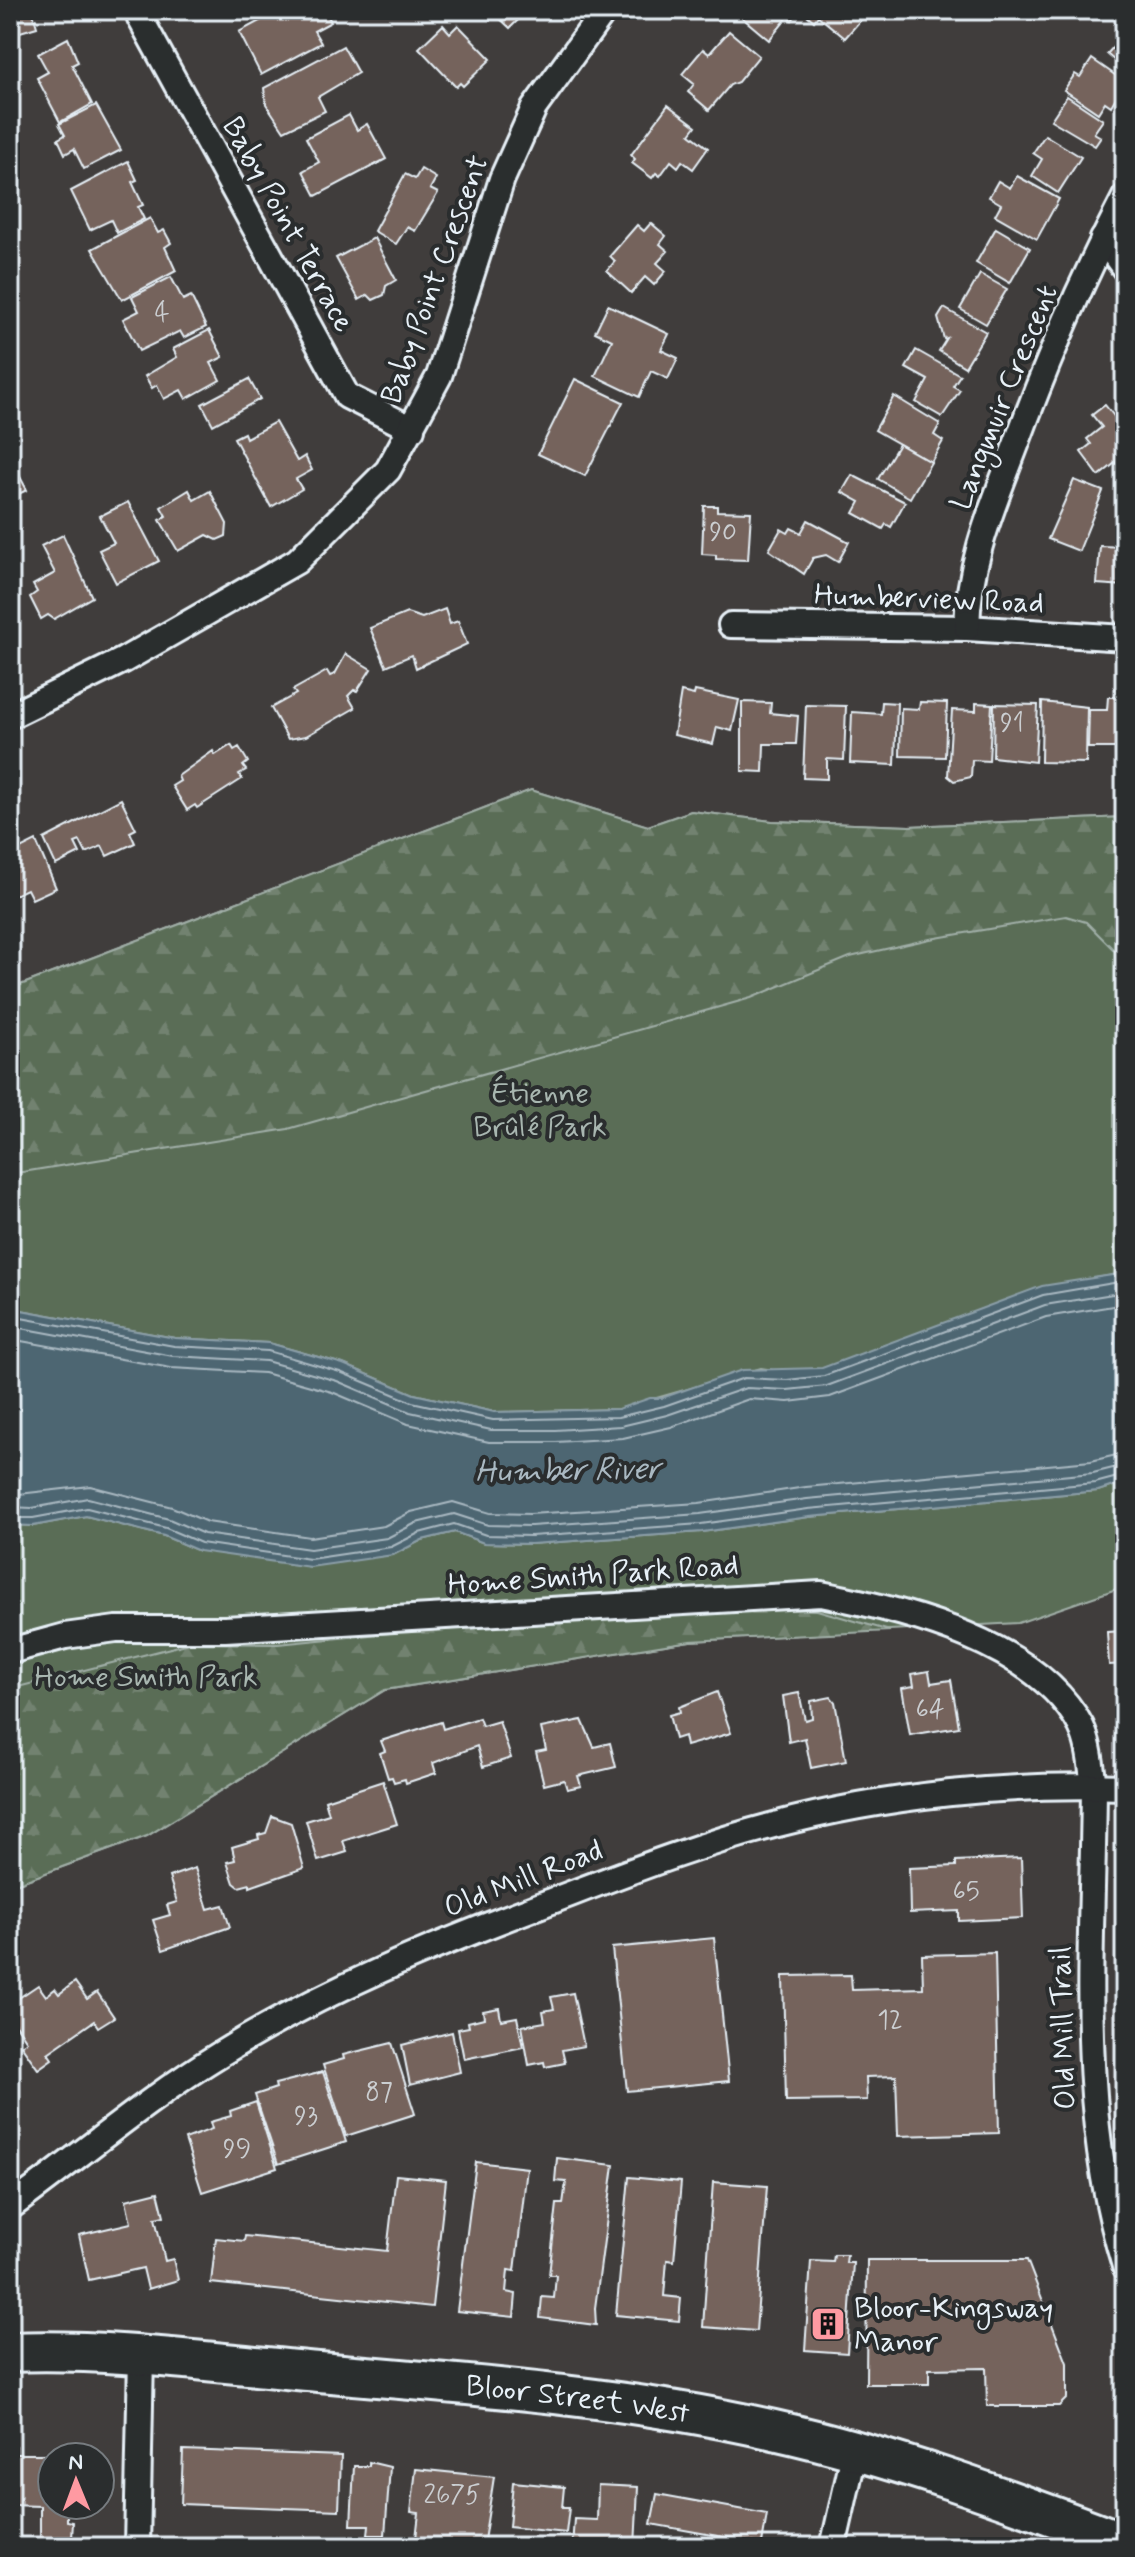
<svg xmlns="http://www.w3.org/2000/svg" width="1135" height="2557" viewBox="0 0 1135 2557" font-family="Mynerve,sans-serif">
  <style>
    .green { fill: #5a6d57; stroke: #a1afa8; stroke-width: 2 }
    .forest { fill: url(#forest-firs); stroke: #a1afa8; stroke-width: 2 }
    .water { fill: #4d6672; stroke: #8b9ea8; stroke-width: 2 }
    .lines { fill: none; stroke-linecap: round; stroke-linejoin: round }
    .shore { stroke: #aab9c2; stroke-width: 2 }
    .building { fill: #74635c; stroke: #e8f1f8; stroke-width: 2 }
    .minor-casing { stroke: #e8f1f8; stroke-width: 30 }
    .primary-casing { stroke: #e8f1f8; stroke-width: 44 }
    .minor { stroke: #2a2d2e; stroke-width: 24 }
    .primary { stroke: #2a2d2e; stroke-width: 38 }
    .labels { text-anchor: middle; stroke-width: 8; stroke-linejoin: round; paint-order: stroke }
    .number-label { font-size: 26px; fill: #cbced1 }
    .street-label { font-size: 30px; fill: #e8f1f8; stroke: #2a2d2e }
    .park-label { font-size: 30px; fill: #a8b6b0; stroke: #2a2d2e }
    .poi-label { font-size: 30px; fill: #e8f1f8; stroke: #2a2d2e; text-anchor: start }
    .water-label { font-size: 32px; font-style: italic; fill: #aab9c2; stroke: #2a2d2e }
  </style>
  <defs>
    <pattern id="forest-firs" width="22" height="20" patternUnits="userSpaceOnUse" patternTransform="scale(2)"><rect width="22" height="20" fill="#5a6d57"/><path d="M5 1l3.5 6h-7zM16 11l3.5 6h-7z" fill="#728270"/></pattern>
  </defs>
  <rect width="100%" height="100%" fill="#403d3c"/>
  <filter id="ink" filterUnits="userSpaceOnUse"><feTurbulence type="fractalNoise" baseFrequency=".0125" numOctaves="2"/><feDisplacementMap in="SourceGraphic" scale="16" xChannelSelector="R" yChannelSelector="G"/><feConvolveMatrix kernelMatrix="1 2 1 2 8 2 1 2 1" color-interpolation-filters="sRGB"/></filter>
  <g filter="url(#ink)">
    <!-- green -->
    <g class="green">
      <polygon points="531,790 648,826 691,811 772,821 909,826 1125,817 1125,1273 1042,1287 822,1369 786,1372 761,1368 618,1409 494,1412 414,1394 343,1364 269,1343 175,1338 10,1308 10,989"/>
      <polygon points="1125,1482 1125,1586 1018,1623 690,1641 385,1690 147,1836 10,1886 10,1525 33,1526 86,1516 164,1536 199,1551 393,1555 422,1540 455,1532 484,1543 531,1544 702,1532 809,1517 1098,1491"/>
    </g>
    <!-- forest -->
    <g class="forest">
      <polygon points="531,790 648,826 691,811 772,821 909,826 1125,817 1125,961 1086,922 1066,916 930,939 850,957 751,998 288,1129 10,1174 10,989"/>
      <polygon points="733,1607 817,1610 890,1631 690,1641 385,1690 147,1836 10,1886 10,1689 190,1643 278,1644 502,1622"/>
    </g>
    <!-- water -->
    <polygon class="water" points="1125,1273 1125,1482 1098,1491 809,1517 702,1532 531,1544 484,1543 455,1532 422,1540 393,1555 310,1567 199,1551 164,1536 86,1516 33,1526 10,1525 10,1308 175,1338 269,1343 343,1364 414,1394 494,1412 618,1409 650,1398 662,1398 742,1370 822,1368 1042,1286"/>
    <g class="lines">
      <!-- shore -->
      <g class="shore">
        <polyline points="10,1316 174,1346 268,1351 340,1372 412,1402 493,1420 618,1417 664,1406 744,1378 787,1380 824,1376 1043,1295 1125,1281"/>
        <polyline points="10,1326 173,1356 266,1361 337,1381 410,1412 491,1430 555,1430 621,1426 667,1415 746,1388 787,1390 827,1386 1045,1305 1125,1292"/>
        <polyline points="10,1339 171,1368 264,1373 332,1392 408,1424 489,1442 556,1442 623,1438 671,1427 749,1399 788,1402 830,1397 1046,1317 1125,1304"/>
        <polyline points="10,1495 90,1486 172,1507 207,1522 310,1537 384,1526 411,1512 453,1502 490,1513 530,1514 699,1503 806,1487 1091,1461 1125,1453"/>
        <polyline points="10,1507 32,1508 88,1498 169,1519 204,1534 310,1549 387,1538 416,1523 454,1514 488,1525 531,1526 700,1514 807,1499 1093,1473 1125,1465"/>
        <polyline points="10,1518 33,1518 87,1508 166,1528 201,1543 310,1559 391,1547 419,1533 454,1524 486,1535 531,1536 701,1524 808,1509 1095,1483 1125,1475"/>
      </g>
    </g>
    <!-- building -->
    <g class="building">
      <polygon points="10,10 32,10 37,27 10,35"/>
      <polygon points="280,10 284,16 295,10 325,10 331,22 314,31 321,43 261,75 239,32"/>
      <polygon points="497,10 528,10 510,28 494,13"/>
      <polygon points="733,10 800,10 792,20 788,17 769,40"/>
      <polygon points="801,10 859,10 865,15 845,38 818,16 814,21"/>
      <polygon points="443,25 450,33 458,25 491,59 463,86 460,83 456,87 419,48"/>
      <polygon points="729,31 759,56 738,82 730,85 709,110 688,92 694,84 682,74 703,49 709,54"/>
      <polygon points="1125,34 1125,70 1107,54"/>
      <polygon points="68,38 78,62 72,65 92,104 60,122 37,78 48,72 38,54"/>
      <polygon points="343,46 358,73 318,97 325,111 284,131 266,104 264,88"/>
      <polygon points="1092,59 1125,82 1111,106 1105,102 1098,113 1064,90 1075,74 1080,77"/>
      <polygon points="1067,96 1103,120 1094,133 1101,137 1095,146 1051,120"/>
      <polygon points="96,105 121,150 84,169 74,149 65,154 58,139 65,135 59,124"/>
      <polygon points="668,105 696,126 690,134 708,148 693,169 682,161 678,167 671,161 660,176 656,173 652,178 632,163 635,159 631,155"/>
      <polygon points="349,115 357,130 367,124 386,159 316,196 303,171 319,162 306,138"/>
      <polygon points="1045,135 1081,157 1058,193 1032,176 1042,159 1033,153"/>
      <polygon points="128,161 137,180 132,182 143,205 138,207 144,219 117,233 111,220 90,230 71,191"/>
      <polygon points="421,169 436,178 430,189 438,193 415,231 407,227 396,244 374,231 405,174 415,179"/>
      <polygon points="1017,176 1059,199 1037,239 995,215 1001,204 989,197 998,181 1010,188"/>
      <polygon points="150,218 158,233 164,230 171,243 165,247 176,271 122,300 92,249"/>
      <polygon points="651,223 666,236 660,244 668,251 657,263 666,271 654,285 645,277 631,293 607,271 615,261 610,256 637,225 644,231"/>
      <polygon points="996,228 1030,248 1010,283 976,263"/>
      <polygon points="374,238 396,280 386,286 384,295 373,300 368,295 359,300 336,258"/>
      <polygon points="980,274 1007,289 986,324 960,309"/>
      <polygon points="171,277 183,300 191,296 206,327 184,338 180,331 139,351 123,319 139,311 132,297"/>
      <polygon points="608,305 669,334 661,350 678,358 668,379 651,371 639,397 595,376 612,340 595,332"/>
      <polygon points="944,308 986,332 965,367 939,351 947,338 944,339 938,318"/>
      <polygon points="209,330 223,357 211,363 220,380 186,399 181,390 164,399 157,385 152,388 145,376 177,357 173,349"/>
      <polygon points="916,350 960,375 953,386 960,390 942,417 916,402 928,380 906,368"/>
      <polygon points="249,379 260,399 213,425 202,404"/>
      <polygon points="575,379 623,402 585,476 538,454"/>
      <polygon points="894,396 940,424 934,435 943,441 931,462 875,430"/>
      <polygon points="1105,405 1125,430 1125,455 1099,476 1081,452 1091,444 1087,439 1102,427 1092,415"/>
      <polygon points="275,422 297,461 305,456 312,470 296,479 302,489 271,507 234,438 244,433 246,438"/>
      <polygon points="899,444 931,462 910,498 878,479"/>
      <polygon points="10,458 27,490 10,498"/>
      <polygon points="852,475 905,502 891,527 886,524 883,529 854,513 860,502 842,492"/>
      <polygon points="1074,480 1103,491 1079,551 1048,539"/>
      <polygon points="189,490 194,500 210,491 227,524 226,536 217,540 207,535 178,551 160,520 166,516 161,507"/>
      <polygon points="128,502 159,561 116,583 99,550 114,543 100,516"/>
      <polygon points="704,506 717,506 717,511 751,512 748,560 716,559 716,555 702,554"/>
      <polygon points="808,520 849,542 838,562 826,555 813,558 804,574 769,550 781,529 788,533 791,528 801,533"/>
      <polygon points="63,535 92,597 54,619 48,615 41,619 30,597 37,592 33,585 55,573 41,546"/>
      <polygon points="1100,546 1125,547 1125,586 1097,584"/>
      <polygon points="445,609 450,624 458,621 467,644 416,668 412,655 386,666 370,628 407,613 422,618"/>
      <polygon points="346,654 371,669 357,691 354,690 348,696 355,708 306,736 288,739 271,708 296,694 293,690 327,671 330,676 335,674"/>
      <polygon points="695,691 739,700 732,731 717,727 713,744 674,735 681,692 694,695"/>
      <polygon points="1108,697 1125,697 1125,748 1088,748 1089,710 1107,710"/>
      <polygon points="742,702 771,703 770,713 798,716 796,744 764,744 763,772 742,771"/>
      <polygon points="882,702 897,703 895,765 850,763 852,712 881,714"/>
      <polygon points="920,702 947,703 945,757 900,756 901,708 919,709"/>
      <polygon points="1042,702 1087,707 1086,763 1041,762"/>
      <polygon points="976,703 992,704 989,761 972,760 971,777 954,781 948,776 952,710 976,711"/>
      <polygon points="994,704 1038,705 1035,762 993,757"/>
      <polygon points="806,705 846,706 844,760 827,759 827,779 803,778"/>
      <polygon points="231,745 234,750 239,747 248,762 243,766 246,770 239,774 242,779 197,808 195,805 187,810 172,786 180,781 178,776 213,751 215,755"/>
      <polygon points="121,799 136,829 130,832 135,843 107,856 102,846 86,853 80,841 75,843 80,853 56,865 44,839"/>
      <polygon points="36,841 56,888 32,899 27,889 10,897 10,854"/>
      <polygon points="1125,1631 1125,1664 1109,1665 1107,1632"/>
      <polygon points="929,1671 931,1683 951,1680 959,1727 910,1735 902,1688 914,1686 912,1674"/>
      <polygon points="717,1692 731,1733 686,1746 684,1736 675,1739 669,1715 680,1712 679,1707"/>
      <polygon points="799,1693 805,1720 812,1718 811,1701 831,1697 835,1702 846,1761 811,1768 805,1738 789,1742 783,1696"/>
      <polygon points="479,1718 482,1726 499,1721 511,1758 483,1767 477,1746 433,1763 436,1773 406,1783 405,1779 394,1782 392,1777 388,1778 380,1753 385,1751 381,1741 441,1722 443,1729"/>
      <polygon points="582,1720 594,1747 610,1743 616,1767 578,1776 581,1786 567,1789 564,1780 544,1785 536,1752 546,1750 541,1728"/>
      <polygon points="383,1781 397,1824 343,1841 347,1852 318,1861 306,1821 329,1814 325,1800"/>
      <polygon points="272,1816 291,1823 304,1868 250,1887 250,1884 239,1887 234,1883 227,1862 235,1860 232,1847 259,1839 258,1835 266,1833"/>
      <polygon points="1021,1858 1023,1918 959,1921 959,1911 910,1913 909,1868 956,1866 956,1861"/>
      <polygon points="195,1868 208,1909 223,1905 230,1927 163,1950 153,1920 170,1915 167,1905 177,1902 169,1877"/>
      <polygon points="714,1938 729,2081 627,2091 612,1948"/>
      <polygon points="995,1953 999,2133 898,2136 896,2076 866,2077 867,2100 786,2101 783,1976 851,1975 852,1990 923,1988 922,1955"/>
      <polygon points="75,1982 87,1999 97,1992 114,2017 98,2027 94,2021 48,2053 52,2059 38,2069 21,2045 27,2041 11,2017 14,2015 10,2004 38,1985 46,1996 55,1989 59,1994"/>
      <polygon points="573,1993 584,2046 562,2050 565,2063 545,2067 544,2062 529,2065 522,2026 545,2022 543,2011 554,2009 551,1997"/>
      <polygon points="499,2008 501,2020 517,2017 523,2047 464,2059 458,2029 469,2027 468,2022 484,2018 483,2011"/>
      <polygon points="452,2032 460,2072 410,2085 402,2045"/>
      <polygon points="392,2043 415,2114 346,2136 323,2065 344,2059 343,2055"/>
      <polygon points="323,2072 346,2142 278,2164 255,2095 276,2088 275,2084"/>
      <polygon points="256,2102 277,2168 202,2192 185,2139 212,2129 210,2122 231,2116 230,2111"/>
      <polygon points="557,2158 614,2165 595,2308 596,2325 540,2318 542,2297 554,2298 556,2275 549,2275 557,2204 563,2204 566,2182 555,2181"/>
      <polygon points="476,2162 527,2168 515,2271 508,2270 506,2292 516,2294 514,2317 457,2311"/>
      <polygon points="396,2175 446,2180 432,2307 211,2283 216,2238 244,2241 245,2236 387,2251"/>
      <polygon points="629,2177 681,2182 674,2261 667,2260 664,2296 681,2298 679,2321 616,2315"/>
      <polygon points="713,2182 767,2186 756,2331 703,2327"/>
      <polygon points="158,2192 164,2216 155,2218 165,2261 173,2259 178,2280 148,2289 143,2268 89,2280 79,2235 131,2223 126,2200"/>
      <polygon points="834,2255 847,2255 846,2263 853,2263 847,2353 805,2350 811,2261 833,2262"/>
      <polygon points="867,2260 1027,2260 1067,2363 1067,2398 1059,2406 987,2406 986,2368 929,2369 929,2384 866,2384"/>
      <polygon points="10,2446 16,2446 16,2454 73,2454 52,2457 52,2505 72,2505 72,2511 67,2511 67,2521 73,2522 72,2538 67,2538 67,2547 40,2547 40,2506 10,2505"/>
      <polygon points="183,2450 341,2456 339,2510 181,2504"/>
      <polygon points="369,2462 390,2467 385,2535 368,2535 369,2525 351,2525 354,2466 369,2466"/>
      <polygon points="416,2469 494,2477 483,2547 415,2547 419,2513 411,2512"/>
      <polygon points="513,2482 564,2487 562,2508 569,2508 566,2533 509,2527"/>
      <polygon points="598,2485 638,2487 635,2547 572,2547 574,2519 597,2520"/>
      <polygon points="657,2494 767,2514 762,2544 651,2524"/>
      <polygon points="713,2539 754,2547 712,2547"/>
    </g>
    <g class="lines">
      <!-- minor casing -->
      <g class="minor-casing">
        <g id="minor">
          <polyline points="140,18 347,396 412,429"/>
          <polyline points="1103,239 1125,269"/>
          <polyline points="731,625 967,628 1125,638"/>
          <path d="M967,628C968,562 993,506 1016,445C1047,361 1083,277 1125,197"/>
          <polyline points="10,716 124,660 297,561 388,470 439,376 502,179 534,108 605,10"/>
          <path d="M10,1651L65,1636L116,1629H225L821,1594C905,1610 1038,1643 1081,1726C1090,1745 1091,1766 1094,1786C1093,1946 1076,2110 1125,2266"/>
          <path d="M10,2207C80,2156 148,2098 222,2053C324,1990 437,1944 549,1902C623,1874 697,1845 774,1825C886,1795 1009,1783 1125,1787"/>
          <polyline points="137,2547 141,2356"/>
          <polyline points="833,2547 855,2450"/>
        </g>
      </g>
      <!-- primary casing -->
      <g class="primary-casing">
        <g id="primary">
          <path id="s1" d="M10,2352C112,2348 216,2363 318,2372C470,2385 624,2396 774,2430C895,2457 1009,2499 1125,2543"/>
        </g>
      </g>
      <!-- minor -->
      <use href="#minor" class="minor"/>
      <!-- primary -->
      <use href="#primary" class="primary"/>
    </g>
  </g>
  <!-- icons -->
  <defs>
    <g id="building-square" transform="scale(1.8)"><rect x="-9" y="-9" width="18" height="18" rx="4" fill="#ff9aa2" stroke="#2a2d2e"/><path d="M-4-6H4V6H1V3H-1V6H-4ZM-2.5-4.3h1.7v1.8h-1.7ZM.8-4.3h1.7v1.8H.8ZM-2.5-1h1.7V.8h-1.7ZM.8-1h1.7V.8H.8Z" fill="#111"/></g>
  </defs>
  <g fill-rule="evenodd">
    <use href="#building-square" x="828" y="2324"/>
  </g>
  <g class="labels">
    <!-- number labels -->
    <g class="number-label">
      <text x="162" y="321">4</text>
      <text x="723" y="540">90</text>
      <text x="1012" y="731">91</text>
      <text x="930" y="1717">64</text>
      <text x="966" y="1899">65</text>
      <text x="890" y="2028">12</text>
      <text x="379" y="2100">87</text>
      <text x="306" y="2124">93</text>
      <text x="237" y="2157">99</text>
      <text x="452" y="2503">2675</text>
    </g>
    <!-- street labels -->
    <g class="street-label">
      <text transform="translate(289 224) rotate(61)" y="10">Baby Point Terrace</text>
      <text transform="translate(434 279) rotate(-70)" y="10">Baby Point Crescent</text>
      <text transform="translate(1003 397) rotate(-68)" y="10">Langmuir Crescent</text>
      <text transform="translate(929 598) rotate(2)" y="10">Humberview Road</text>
      <text transform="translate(593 1574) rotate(-4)" y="10">Home Smith Park Road</text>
      <text transform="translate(523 1878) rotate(-21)" y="10">Old Mill Road</text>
      <text transform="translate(1062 2028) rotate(-92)" y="10">Old Mill Trail</text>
      <text dy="10" stroke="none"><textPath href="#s1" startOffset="570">Bloor Street West</textPath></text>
    </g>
    <!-- park labels -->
    <g class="park-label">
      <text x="540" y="1102">Étienne<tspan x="540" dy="34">Brûlé Park</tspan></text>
      <text x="146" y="1686">Home Smith Park</text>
    </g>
    <!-- poi labels -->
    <g class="poi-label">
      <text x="854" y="2317">Bloor-Kingsway<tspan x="854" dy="34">Manor</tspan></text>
    </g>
    <!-- water labels -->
    <g class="water-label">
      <text transform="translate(568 1469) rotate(-1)" y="11">Humber River</text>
    </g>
  </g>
  <!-- margin -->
  <rect width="1135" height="2557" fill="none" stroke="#2a2d2e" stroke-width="40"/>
  <rect x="20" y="20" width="1095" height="2517" fill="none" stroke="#e8f1f8" stroke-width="3" filter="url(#ink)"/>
  <!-- north arrow -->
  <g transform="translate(76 2481) rotate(359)"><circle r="38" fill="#2a2d2e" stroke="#767b7f" stroke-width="2"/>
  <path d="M0-6L14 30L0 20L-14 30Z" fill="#ff9aa2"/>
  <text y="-12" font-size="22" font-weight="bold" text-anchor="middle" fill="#e8f1f8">N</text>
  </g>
</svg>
